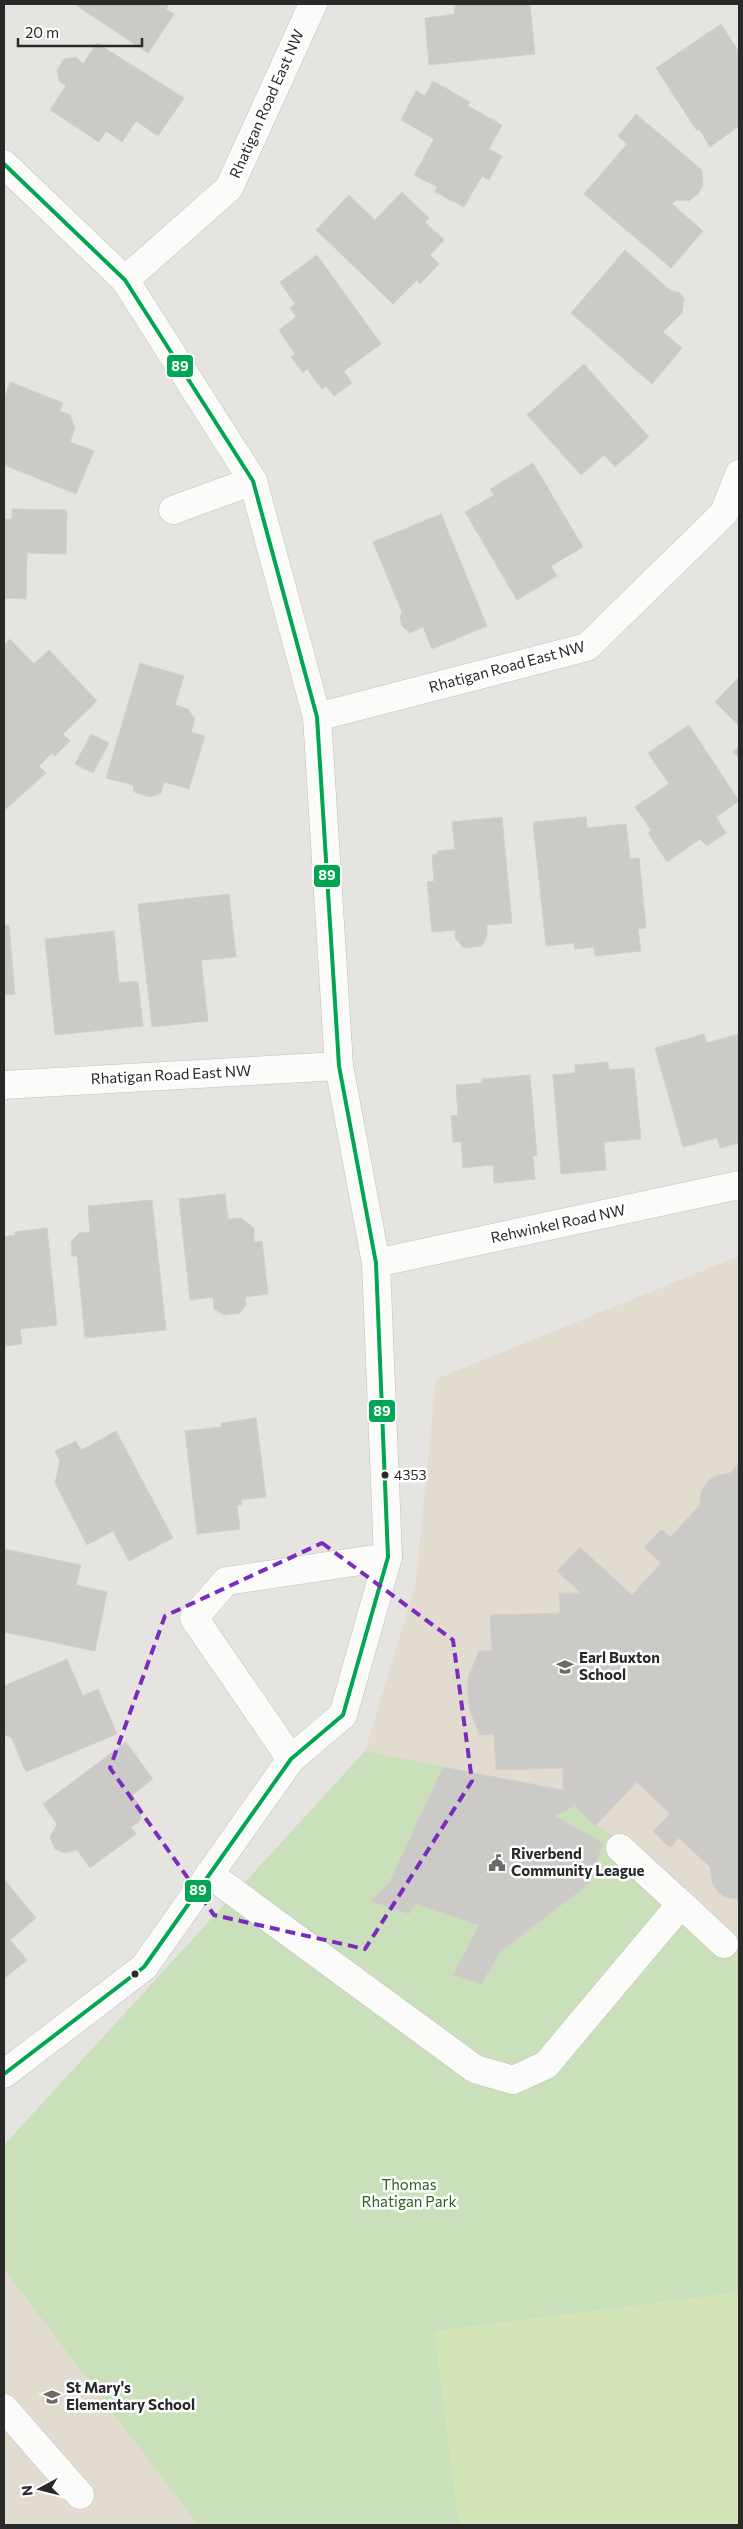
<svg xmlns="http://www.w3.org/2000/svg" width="743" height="2529" viewBox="0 0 743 2529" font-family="Commissioner,sans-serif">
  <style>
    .education { fill: #e1dccf }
    .green { fill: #c9e0bb }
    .pitch { fill: #d3e4b9 }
    .building { fill: #cccac7; stroke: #d2d0cc }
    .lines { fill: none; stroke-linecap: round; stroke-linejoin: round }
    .minor-casing { stroke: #c1c0c1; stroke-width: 29 }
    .minor { stroke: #fbfbfa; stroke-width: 28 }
    .bus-1-casing { stroke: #fff; stroke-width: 8 }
    .bus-1 { stroke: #00a651; stroke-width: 4 }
    .marked { fill: none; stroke: #7b2cbf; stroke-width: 4; stroke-dasharray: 10 6; stroke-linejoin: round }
    .bus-dot { fill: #292929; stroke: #fff; stroke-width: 2 }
    .labels { text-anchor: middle; stroke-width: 5; stroke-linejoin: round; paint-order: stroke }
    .bus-label { font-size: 14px; fill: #292929; stroke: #fff; text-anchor: start }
    .street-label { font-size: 15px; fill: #292929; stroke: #fff }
    .poi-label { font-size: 15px; font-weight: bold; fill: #292929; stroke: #fff; text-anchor: start }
    .park-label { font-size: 15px; fill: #2b611f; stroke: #fff }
    .line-badge { stroke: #fff; stroke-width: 2 }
    .badge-label { font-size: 14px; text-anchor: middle; font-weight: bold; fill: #fff }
  </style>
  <rect width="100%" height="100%" fill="#e6e4e0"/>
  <!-- education -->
  <g class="education">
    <polygon points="739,1256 739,1939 575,1806 563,1790 365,1751 416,1583 436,1379"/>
    <polygon points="4,2269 198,2525 4,2525"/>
  </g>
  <!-- green -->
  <polygon class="green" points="365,1751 563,1790 575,1806 739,1939 739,2525 198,2525 4,2269 4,2145"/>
  <!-- pitch -->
  <polygon class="pitch" points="739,2292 739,2525 459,2525 434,2331"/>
  <!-- building -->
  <g class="building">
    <polygon points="74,4 169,4 166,9 174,14 148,53"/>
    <polygon points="454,4 530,4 535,54 429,65 425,18 455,14"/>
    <polygon points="721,24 739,52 739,126 710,147 699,129 697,131 656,68"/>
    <polygon points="97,43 184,98 158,136 136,121 122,142 106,131 99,142 50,110 66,86 59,81 57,70 64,59 76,57 83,64"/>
    <polygon points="433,81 470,102 468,106 502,125 489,149 502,156 489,180 482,176 464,207 435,192 437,187 414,175 434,139 401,120 416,91 425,96"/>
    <polygon points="636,114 702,170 703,185 698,194 689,201 676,200 672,204 703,231 671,268 584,194 627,144 618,136"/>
    <polygon points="402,192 429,218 425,222 444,240 430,255 439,264 420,284 417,280 393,304 316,230 349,195 375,220"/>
    <polygon points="625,250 670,290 680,293 684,299 682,313 663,332 682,348 652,384 571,313"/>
    <polygon points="317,255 381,344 344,371 352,383 334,396 326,386 322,389 307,369 303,373 291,357 295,354 279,330 296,317 290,308 295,304 280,282"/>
    <polygon points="584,364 649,437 615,467 604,455 581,475 527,415"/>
    <polygon points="10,382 63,403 60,411 70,415 75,428 70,442 94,451 76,494 4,465 4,399"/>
    <polygon points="533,463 583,547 551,566 557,576 517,600 465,512 494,495 490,489"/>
    <polygon points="12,509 67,510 66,554 27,553 26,599 4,598 4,519 12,519"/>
    <polygon points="441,514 487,626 432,649 423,627 410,633 402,626 400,618 402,612 373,542"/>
    <polygon points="10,639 34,664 49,650 97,701 63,734 70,741 55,756 52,753 39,766 46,773 6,809 4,806 4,645"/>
    <polygon points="140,663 184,676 175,705 188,709 195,719 191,732 205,736 189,789 164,782 161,793 150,797 134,792 133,785 106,778"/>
    <polygon points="739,677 739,726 715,702"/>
    <polygon points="689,725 739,801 716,817 726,833 707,846 700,839 667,862 648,833 651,830 635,807 669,784 648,753"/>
    <polygon points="91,734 109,743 93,773 75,764"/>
    <polygon points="739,746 739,758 733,752"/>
    <polygon points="502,817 512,923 487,925 487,935 482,946 464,948 455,938 455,930 432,932 427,882 434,881 432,855 438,854 438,851 455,849 452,822"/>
    <polygon points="586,817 587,828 626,824 630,859 639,858 646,928 638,929 641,951 595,956 594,947 575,949 574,943 546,946 533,822"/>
    <polygon points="229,894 236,957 201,960 208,1021 152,1027 138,904"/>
    <polygon points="4,925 9,925 15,994 4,995"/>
    <polygon points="114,931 119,983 138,981 143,1026 55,1035 45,939"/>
    <polygon points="704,1034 707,1043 738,1034 739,1038 739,1143 720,1148 717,1138 683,1147 655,1048"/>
    <polygon points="608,1062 609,1070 634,1068 641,1139 604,1142 606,1170 561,1174 553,1075 575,1073 575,1065"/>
    <polygon points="530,1075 537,1156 533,1156 535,1179 494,1183 493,1165 463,1168 461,1142 453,1142 451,1116 458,1115 456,1085 482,1083 482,1079"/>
    <polygon points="225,1194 228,1219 241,1218 254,1228 254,1242 262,1241 268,1294 245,1297 246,1305 240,1313 224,1315 214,1309 213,1297 190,1300 179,1199"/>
    <polygon points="152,1200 166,1330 85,1338 77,1256 72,1256 71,1242 79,1233 90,1232 88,1206"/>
    <polygon points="47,1228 57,1325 20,1329 22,1344 6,1346 4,1350 4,1237 15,1235 15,1232"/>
    <polygon points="256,1418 266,1497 241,1500 242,1505 237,1505 240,1529 197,1534 185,1431 221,1427 221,1423"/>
    <polygon points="116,1431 173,1538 129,1561 113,1531 87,1545 55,1483 60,1461 55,1451 76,1441 81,1450"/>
    <polygon points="739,1463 739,1900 725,1897 717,1891 712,1882 710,1867 679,1838 670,1848 653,1831 670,1814 637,1782 595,1826 575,1806 563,1790 563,1768 496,1770 494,1734 480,1735 470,1712 467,1687 469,1675 479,1651 492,1651 490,1615 560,1613 559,1593 581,1593 557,1571 580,1547 632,1595 661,1563 644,1547 662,1529 670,1537 700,1505 701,1491 709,1480 717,1475 730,1473"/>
    <polygon points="4,1549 81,1565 76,1585 107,1592 95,1651 4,1632"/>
    <polygon points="67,1659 83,1696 98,1689 117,1734 26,1772 11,1737 4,1735 4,1686"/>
    <polygon points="126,1742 153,1779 132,1795 142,1808 140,1821 131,1827 136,1834 90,1868 77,1850 64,1853 55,1849 50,1837 57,1824 43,1804"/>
    <polygon points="443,1767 563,1790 575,1806 555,1816 603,1843 589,1884 501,1951 481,1984 453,1975 479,1925 416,1904 409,1914 370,1901 389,1883"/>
    <polygon points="4,1879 36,1918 10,1940 27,1960 4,1979"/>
  </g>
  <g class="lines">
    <!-- minor casing -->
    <g class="minor-casing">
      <g id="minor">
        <polyline points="4,164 125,280 253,481 317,717 339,1066 376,1263 388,1557 343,1715 291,1759 144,1967 4,2074"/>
        <polyline points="125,280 229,188 313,4"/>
        <polyline points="173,510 253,481"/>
        <polyline points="317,717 587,647 724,513 739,474"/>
        <polyline points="4,1085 339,1066"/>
        <polyline points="376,1263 739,1185"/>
        <polyline points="291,1759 194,1618 226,1581 388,1557"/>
        <polyline points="209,1874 475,2069 513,2080 546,2065 681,1904 620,1848"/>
        <polyline points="681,1904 724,1944"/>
        <polyline points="4,2408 80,2495"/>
      </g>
    </g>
    <!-- minor -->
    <use href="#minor" class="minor"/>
    <!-- bus-1 casing -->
    <g class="bus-1-casing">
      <polyline id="bus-1" points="4,164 125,280 253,481 317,717 339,1066 376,1263 388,1557 343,1715 291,1759 144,1967 4,2074"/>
    </g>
    <!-- bus-1 -->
    <use href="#bus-1" class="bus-1"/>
  </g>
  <!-- marked area -->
  <path class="marked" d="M322,1543L453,1640L472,1781L365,1949L214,1915L110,1768L165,1616Z"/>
  <!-- icons -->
  <defs>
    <g id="school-bare" transform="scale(1.35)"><path d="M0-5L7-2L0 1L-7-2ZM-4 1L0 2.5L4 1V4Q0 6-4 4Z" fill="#6b6a69" stroke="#fff" stroke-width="2.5" paint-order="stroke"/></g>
    <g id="civic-bare" transform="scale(1.35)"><path d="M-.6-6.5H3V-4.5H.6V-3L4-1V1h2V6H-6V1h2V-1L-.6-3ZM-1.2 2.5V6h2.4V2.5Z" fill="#6b6a69" stroke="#fff" stroke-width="2.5" paint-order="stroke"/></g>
  </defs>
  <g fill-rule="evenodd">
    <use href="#school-bare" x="565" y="1667"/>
    <use href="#civic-bare" x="497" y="1863"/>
    <use href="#school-bare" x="52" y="2397"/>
  </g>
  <!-- markers -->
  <g class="bus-dot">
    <circle cx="385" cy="1475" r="4.5"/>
    <circle cx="135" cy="1974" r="4.5"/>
  </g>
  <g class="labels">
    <!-- bus labels -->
    <g class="bus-label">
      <text x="394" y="1480">4353</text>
    </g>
    <!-- street labels -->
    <g class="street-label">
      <text transform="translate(267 104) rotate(-66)" y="5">Rhatigan Road East NW</text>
      <text transform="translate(507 667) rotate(-15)" y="5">Rhatigan Road East NW</text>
      <text transform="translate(171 1075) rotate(-3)" y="5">Rhatigan Road East NW</text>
      <text transform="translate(558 1224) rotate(-12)" y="5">Rehwinkel Road NW</text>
    </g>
    <!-- poi labels -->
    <g class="poi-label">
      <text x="579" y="1663">Earl Buxton<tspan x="579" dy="17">School</tspan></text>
      <text x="511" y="1859">Riverbend<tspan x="511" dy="17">Community League</tspan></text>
      <text x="66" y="2393">St Mary's<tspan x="66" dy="17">Elementary School</tspan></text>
    </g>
    <!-- park labels -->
    <g class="park-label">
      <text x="409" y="2190">Thomas<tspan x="409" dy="17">Rhatigan Park</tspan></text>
    </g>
  </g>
  <g class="line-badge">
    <rect x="166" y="354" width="28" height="24" rx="5" fill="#00a651"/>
    <rect x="313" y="864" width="28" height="24" rx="5" fill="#00a651"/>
    <rect x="368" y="1399" width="28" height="24" rx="5" fill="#00a651"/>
    <rect x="184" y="1879" width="28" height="24" rx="5" fill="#00a651"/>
  </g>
  <g class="badge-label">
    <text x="180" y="371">89</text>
    <text x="327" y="880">89</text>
    <text x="382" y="1416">89</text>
    <text x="198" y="1895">89</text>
  </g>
  <!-- border -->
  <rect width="743" height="2529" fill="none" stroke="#292929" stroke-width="10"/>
  <!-- north arrow -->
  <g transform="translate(40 2489) rotate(263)" stroke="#ffffff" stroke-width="4" paint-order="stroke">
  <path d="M0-4L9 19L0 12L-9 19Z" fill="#292929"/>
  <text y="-8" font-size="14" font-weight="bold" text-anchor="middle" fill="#292929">N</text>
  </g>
  <!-- scale -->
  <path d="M18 38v8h124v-8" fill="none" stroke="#292929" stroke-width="2.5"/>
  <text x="25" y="38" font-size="15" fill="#292929" stroke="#ffffff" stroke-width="4" paint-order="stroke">20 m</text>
</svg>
